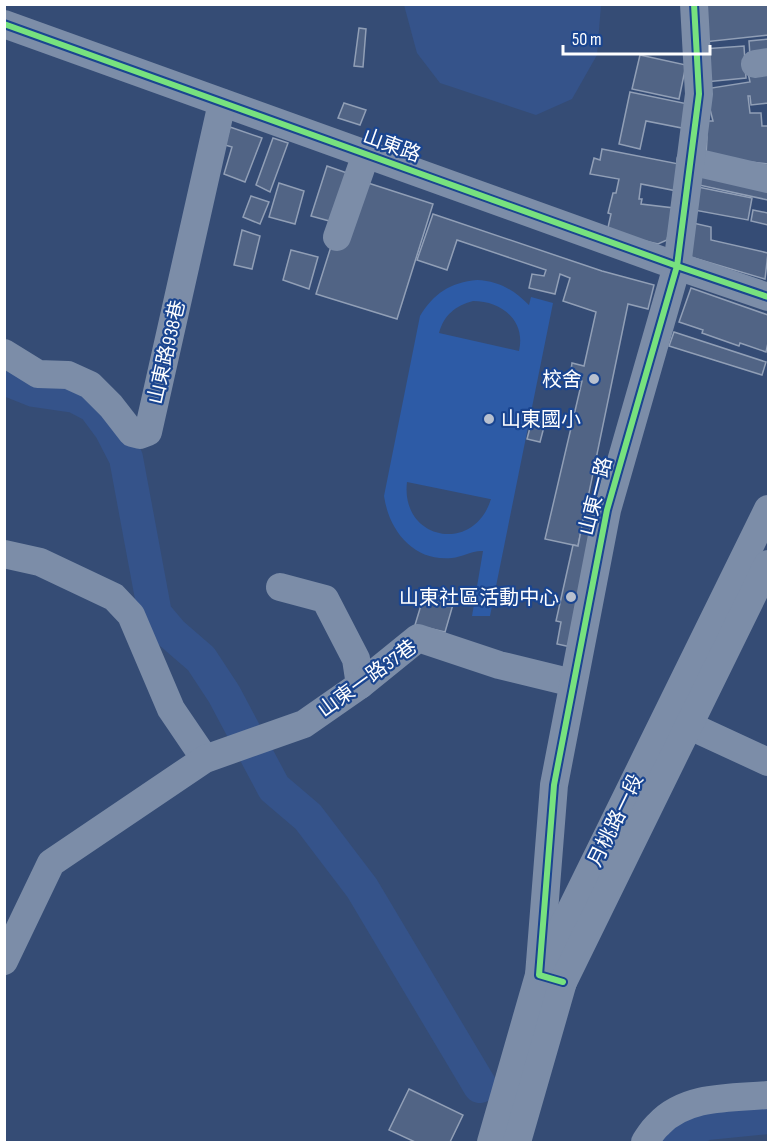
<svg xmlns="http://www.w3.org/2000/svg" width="773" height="1147" viewBox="0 0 773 1147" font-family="'Sofia Sans Condensed','Noto Sans TC',sans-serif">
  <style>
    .green { fill: #2d5ba6; fill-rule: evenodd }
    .water { fill: #35538a }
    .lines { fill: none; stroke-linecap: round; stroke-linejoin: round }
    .river { stroke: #35538a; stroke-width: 34 }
    .building { fill: #516485; stroke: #919fb6; stroke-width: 1.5 }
    .minor { stroke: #7c8da8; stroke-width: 28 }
    .cycleway-casing { stroke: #1a4590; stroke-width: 10 }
    .cycleway { stroke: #77e17e; stroke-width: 6 }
    .poi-dot { fill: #b8c0cf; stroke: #1a4590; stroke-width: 2 }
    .labels { text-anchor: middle; stroke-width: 4.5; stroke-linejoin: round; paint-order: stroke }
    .street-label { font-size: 20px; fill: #fff; stroke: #1a4590 }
    .poi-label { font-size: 20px; fill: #fff; stroke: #1a4590; text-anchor: end }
  </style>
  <rect width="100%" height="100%" fill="#354c75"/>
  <!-- green -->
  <path class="green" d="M477,280C499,281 514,290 529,305L531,297L553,303L490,616H472L483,551C473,550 462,557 452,558C414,562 389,531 384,496L420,316C433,294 451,282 477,280ZM473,301C502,301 526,321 519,351L439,333C444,315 455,306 473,301ZM407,482L490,499H491C474,555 400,540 407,482Z"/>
  <!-- water -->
  <polygon class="water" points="404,5 601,5 597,55 572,99 536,115 440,83 417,53"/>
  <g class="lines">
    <!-- river -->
    <g class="river">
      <polyline points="4,375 9,380 34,390 75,396 94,406 111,429 126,458 155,614 171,633 201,659 224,694 274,788 308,817 362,888 480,1086"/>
      <polyline points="673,1142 683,1132 707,1123 768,1117"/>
    </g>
  </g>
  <!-- building -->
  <g class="building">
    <polygon points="701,4 768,4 768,35 704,42"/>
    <polygon points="359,28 366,29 363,67 354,66"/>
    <polygon points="768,39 768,55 750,56 749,41"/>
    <polygon points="744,46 746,78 705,82 703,49"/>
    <polygon points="640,55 686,65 679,99 632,89"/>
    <polygon points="768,66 768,103 751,105 750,96 748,96 750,113 761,113 762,126 768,126 768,164 706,157 707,137 704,121 713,121 705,89 750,82 747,68"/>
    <polygon points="630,92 688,104 687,129 646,121 640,149 619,144"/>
    <polygon points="344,103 366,110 360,125 338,118"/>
    <polygon points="230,127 262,138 245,182 224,174 232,147 225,145"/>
    <polygon points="273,138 288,143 270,192 256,185"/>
    <polygon points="602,149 679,164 677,191 641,184 639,199 642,199 641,204 674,208 667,240 658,244 607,232 611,214 608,213 613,193 616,193 619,179 590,174 594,158 600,160"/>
    <polygon points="327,166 347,173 333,222 311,216"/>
    <polygon points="701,170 768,182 768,200 699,185"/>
    <polygon points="365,182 433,204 397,319 316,294 334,237"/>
    <polygon points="279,183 304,191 295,224 269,217"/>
    <polygon points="698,187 752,198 748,220 694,210"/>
    <polygon points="251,196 269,202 260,224 243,217"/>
    <polygon points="753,210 768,213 768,225 751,221"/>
    <polygon points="433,214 602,271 654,285 648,309 628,304 578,546 545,539 582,381 570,378 572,363 584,366 596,312 563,301 570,278 560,274 555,294 529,288 532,274 544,276 546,270 457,240 447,270 417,260"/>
    <polygon points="693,223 711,227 711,240 768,253 765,279 687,256"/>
    <polygon points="242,230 260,236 252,269 234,265"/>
    <polygon points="291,250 318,257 309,289 283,280"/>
    <polygon points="691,288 768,315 768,343 766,352 740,343 739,346 702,333 703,330 679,322"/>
    <polygon points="674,332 766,362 762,375 669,346"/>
    <polygon points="532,420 545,423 540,442 527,439"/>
    <polygon points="585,509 599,512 571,647 557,644 561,622 556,621 573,545 578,546"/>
    <polygon points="425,592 454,601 445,632 415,625"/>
    <polygon points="409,1089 463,1115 450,1142 415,1142 389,1130"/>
  </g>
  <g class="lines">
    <!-- minor -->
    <g class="minor">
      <polyline points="4,24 677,266 768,297"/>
      <polyline points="755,64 768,62"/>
      <polyline points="690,161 768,179"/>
      <polyline points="337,237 366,154"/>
      <polyline points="4,353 38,374 68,375 90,385 111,406 132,433 140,435 148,432 222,103"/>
      <polyline points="4,554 40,562 114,597 131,615 171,709 205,759"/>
      <polyline points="280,587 325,599 356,659 360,685"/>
      <polyline points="690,726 768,762"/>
      <polyline points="4,961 51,863 205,759 304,724 360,685 418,638 499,665 573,683"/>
      <polyline points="563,982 539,975 554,785 607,510 677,266 699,94 694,4"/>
      <polyline points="491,1142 539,975 768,509"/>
      <polyline points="517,1142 563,982 768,564"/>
      <path d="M645,1142C649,1136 653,1129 659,1124C686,1095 732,1098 768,1095"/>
    </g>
    <!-- cycleway casing -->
    <g class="cycleway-casing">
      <g id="cycleway">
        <polyline points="4,24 677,266 768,297"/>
        <polyline points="563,982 539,975 554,785 607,510 677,266 699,94 694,4"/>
      </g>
    </g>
    <!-- cycleway -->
    <use href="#cycleway" class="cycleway"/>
  </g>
  <!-- markers -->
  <g class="poi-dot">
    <circle cx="594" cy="379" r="6"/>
    <circle cx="489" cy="419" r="6"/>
    <circle cx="571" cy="597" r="6"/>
  </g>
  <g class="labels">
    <!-- street labels -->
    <g class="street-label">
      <text transform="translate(392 145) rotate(20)" y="7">山東路</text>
      <text transform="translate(166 352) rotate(-77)" y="7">山東路938巷</text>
      <text transform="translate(595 496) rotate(-76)" y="7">山東一路</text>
      <text transform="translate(367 678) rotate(-36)" y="7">山東一路37巷</text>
      <text transform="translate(615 820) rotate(-64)" y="7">月桃路一段</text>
    </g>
    <!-- poi labels -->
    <g class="poi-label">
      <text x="582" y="386">校舍</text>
      <text x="501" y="426" text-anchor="start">山東國小</text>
      <text x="559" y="604">山東社區活動中心</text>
    </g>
  </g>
  <!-- border -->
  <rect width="773" height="1147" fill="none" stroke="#ffffff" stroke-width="12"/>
  <!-- scale -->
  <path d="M563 45v9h147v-9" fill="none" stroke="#ffffff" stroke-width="3"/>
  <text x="572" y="45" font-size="18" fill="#ffffff" stroke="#1a4590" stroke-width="4.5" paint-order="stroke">50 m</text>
</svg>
